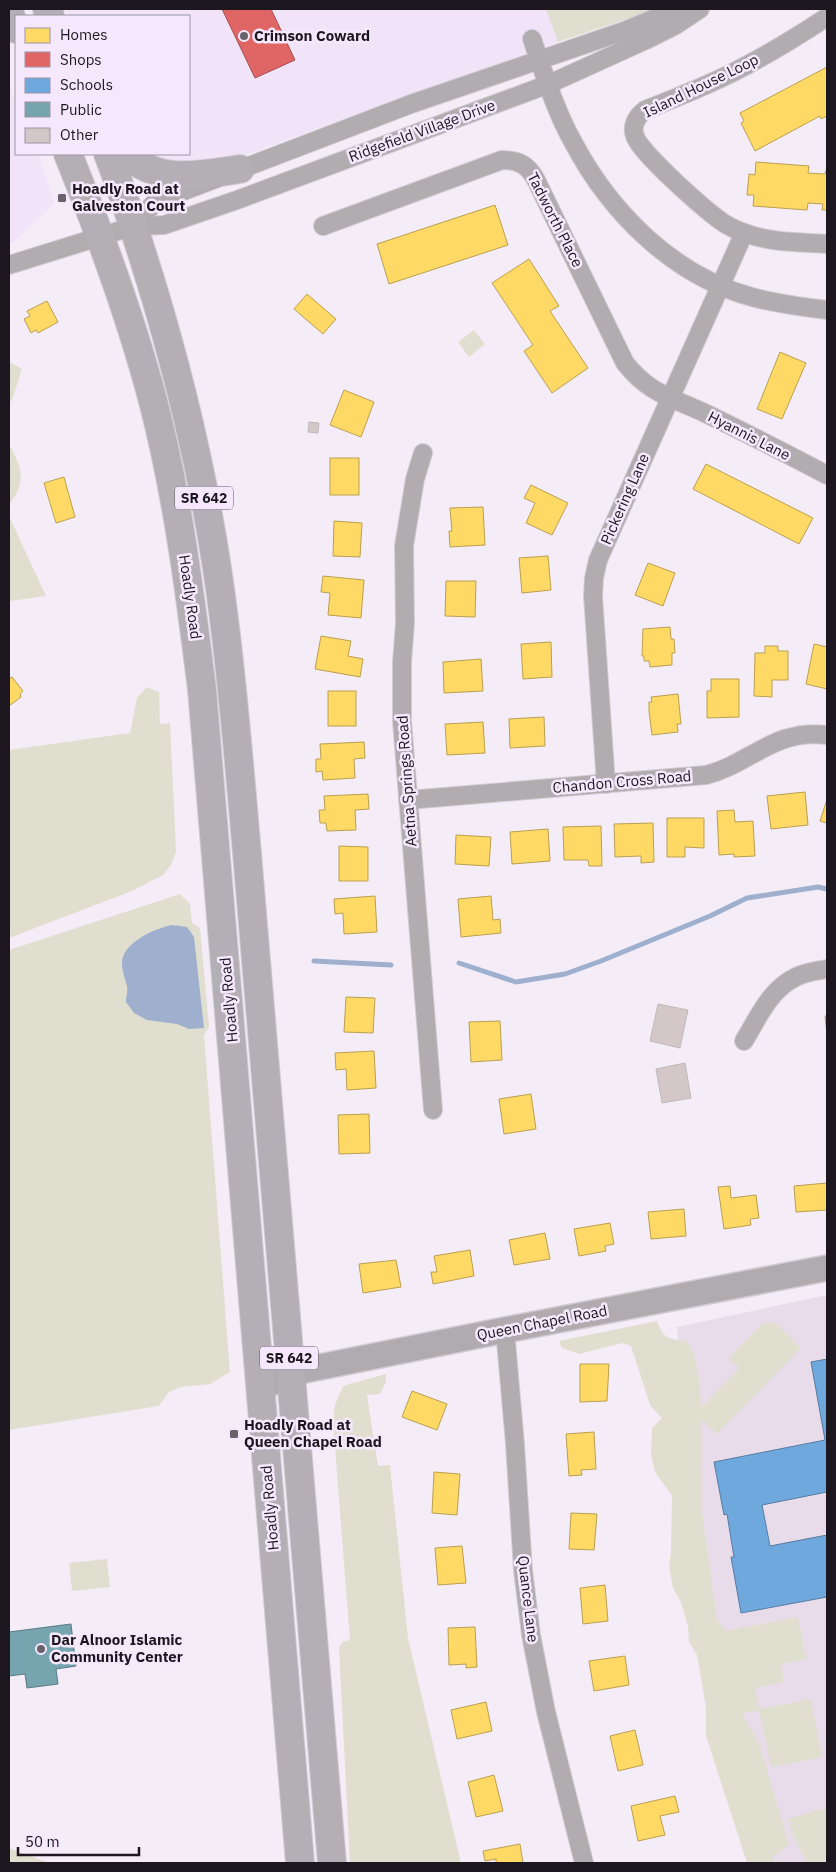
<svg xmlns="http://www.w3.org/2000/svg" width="836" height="1872" viewBox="0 0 836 1872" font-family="'IBM Plex Sans',sans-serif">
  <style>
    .built { fill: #f1e4f8 }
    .education { fill: #e9dcea }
    .green { fill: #e0dfcf }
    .water { fill: #9fb0ce }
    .homes { fill: #ffd966; stroke: #bb9f50 }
    .shops { fill: #e06666; stroke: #a54e50 }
    .schools { fill: #6fa8dc; stroke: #567ca3 }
    .public { fill: #76a5af; stroke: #5b7a84 }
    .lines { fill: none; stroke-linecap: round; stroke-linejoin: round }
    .stream { stroke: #9fb0ce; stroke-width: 5 }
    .building { fill: #d3c8c7; stroke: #bfb9bb }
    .street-casing { stroke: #d1ccd4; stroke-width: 20 }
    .secondary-casing { stroke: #d1ccd4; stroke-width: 28 }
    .primary-casing { stroke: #d1ccd4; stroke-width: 30 }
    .street { stroke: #b0acaf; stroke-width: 18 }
    .secondary { stroke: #b0abaf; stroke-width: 25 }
    .primary { stroke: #b4afb4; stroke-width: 28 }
    .poi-dot { fill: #68626a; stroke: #f5e8fd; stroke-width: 2 }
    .labels { text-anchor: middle; stroke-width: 5; stroke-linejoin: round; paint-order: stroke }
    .shield { fill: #f5e8fd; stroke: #5d5661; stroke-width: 1 }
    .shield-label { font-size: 14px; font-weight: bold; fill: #1c171e }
    .poi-label { font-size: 15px; font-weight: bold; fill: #1c171e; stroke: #f5e8fd; text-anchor: start }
    .street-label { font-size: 15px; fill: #1c171e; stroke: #f5e8fd }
  </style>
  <rect width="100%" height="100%" fill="#f4edf8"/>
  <!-- built -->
  <g class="built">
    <polygon points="65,9 546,9 558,42 211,167 184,172 136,154 189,154 189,16 68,16"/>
    <polygon points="9,88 16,104 16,154 38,154 55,203 14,242 9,244"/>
  </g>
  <!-- education -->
  <polygon class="education" points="827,1295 827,1863 766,1863 712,1651 677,1327"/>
  <!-- green -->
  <g class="green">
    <polygon points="546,9 656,9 558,42"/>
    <polygon points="474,330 485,344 469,357 458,342"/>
    <polygon points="11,363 22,369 12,400 9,403 9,365"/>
    <path d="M9,444C22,469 27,480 9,505Z"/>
    <polygon points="9,516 46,596 47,596 9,601"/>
    <polygon points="147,687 159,692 160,724 170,723 176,852 171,865 163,875 132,891 9,938 9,750 130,733 137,698"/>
    <polygon points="180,894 190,904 192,923 200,928 209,1027 204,1035 230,1372 210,1384 180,1387 168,1393 159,1406 9,1430 9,950"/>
    <path d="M657,1321C664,1339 668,1339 686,1341C701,1360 698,1384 702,1407L739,1368L729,1358L763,1323H776L801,1348L717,1434L701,1419L702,1512L717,1619L726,1631L798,1617L806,1659L781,1664L784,1682L755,1688L759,1709L811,1699L822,1757L771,1767L759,1710L742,1713L759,1743L789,1844L774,1856V1863H747L706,1736V1707L697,1655L689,1642L688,1627L681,1602L673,1588L669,1567L671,1551L672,1496L655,1472L651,1454L652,1428L662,1418L650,1405L631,1346L622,1343L579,1354L562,1348L559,1341Z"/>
    <polygon points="386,1374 386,1382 380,1394 367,1395 378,1466 390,1465 408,1638 461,1863 350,1863 339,1648 342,1642 350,1640 333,1422 335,1405 343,1386"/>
    <polygon points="107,1559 110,1587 72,1591 69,1563"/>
    <polygon points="827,1808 827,1863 807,1863 792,1834 788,1819"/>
    <polygon points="9,1848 49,1863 9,1863"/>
  </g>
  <!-- water -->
  <path class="water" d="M172,925L187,927L194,937L204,1028L189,1029L177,1024L147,1020L134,1013L126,1002C126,997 128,991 127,986C125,979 122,971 122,963C122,943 155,928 172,925Z"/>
  <!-- homes -->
  <g class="homes">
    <polygon points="827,67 827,116 821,119 820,116 755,151 741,123 744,121 740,113"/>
    <polygon points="756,162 809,166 808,173 825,174 827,167 827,210 822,210 823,204 808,203 807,210 753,206 754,195 747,195 749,174 755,175"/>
    <polygon points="495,205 508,245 389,284 377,244"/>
    <polygon points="529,259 559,306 550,311 588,368 552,393 524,351 533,345 492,283"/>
    <polygon points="307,294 336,319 323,334 294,309"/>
    <polygon points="47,301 58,322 38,333 36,330 31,333 24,319 30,316 27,311"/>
    <polygon points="780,352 806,363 782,419 757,409"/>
    <polygon points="344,390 374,402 361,437 330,425"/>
    <rect x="330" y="458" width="29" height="37"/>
    <polygon points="706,464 813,518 799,544 693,489"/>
    <polygon points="64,477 75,517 56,523 44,483"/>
    <polygon points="531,485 568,503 552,535 526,523 535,503 524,498"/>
    <polygon points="483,507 485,545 450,547 449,531 452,531 450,508"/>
    <polygon points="334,521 362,523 360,557 333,556"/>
    <polygon points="548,556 551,590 522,593 519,558"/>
    <polygon points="648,563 675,573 663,606 635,595"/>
    <polygon points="323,576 364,580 361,618 328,615 330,593 321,592"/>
    <polygon points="446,581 476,581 475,617 445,616"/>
    <polygon points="670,627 671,639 674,639 675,653 672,653 672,665 650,667 649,661 644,661 644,656 642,656 643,629"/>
    <polygon points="321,636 351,641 348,656 363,659 360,677 315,669"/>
    <polygon points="551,642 552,677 523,679 521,644"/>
    <polygon points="814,644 827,647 827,689 806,684"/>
    <polygon points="765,646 778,646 778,651 788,651 788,680 772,680 772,697 754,696 755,653 765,653"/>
    <polygon points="481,659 483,691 444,693 443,662"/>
    <polygon points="12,677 23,691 20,694 21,697 9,706 9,679"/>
    <polygon points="711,679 739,679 739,717 707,718 707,691 711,691"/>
    <rect x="328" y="691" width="28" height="35"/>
    <polygon points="678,694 681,724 677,724 678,732 652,735 649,711 649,702 652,702 651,697"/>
    <polygon points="544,717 545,746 510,748 509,719"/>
    <polygon points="483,722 485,753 447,755 445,724"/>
    <polygon points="364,742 365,758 354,759 355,778 323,780 322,771 316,772 316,759 321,759 320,744"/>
    <polygon points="805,792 808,825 771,829 767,796"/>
    <polygon points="368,794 369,809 355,810 356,830 327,831 326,823 320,823 319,810 325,810 324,796"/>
    <polygon points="827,799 827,823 820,821"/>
    <polygon points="734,810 735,822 753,821 755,856 734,857 734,854 719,855 717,811"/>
    <polygon points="667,818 704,818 704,848 685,847 685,857 667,857"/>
    <polygon points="653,823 654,862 641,863 641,856 615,857 614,824"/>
    <polygon points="601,826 602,866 589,866 588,860 564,860 563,827"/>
    <polygon points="548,829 550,861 512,864 510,832"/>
    <polygon points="456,835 491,837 489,866 455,864"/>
    <polygon points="339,846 368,847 368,881 339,881"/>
    <polygon points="375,896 377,932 344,934 343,913 335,914 334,899"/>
    <polygon points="491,896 493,920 500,919 501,933 461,937 458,899"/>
    <polygon points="346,997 375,998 373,1033 344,1032"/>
    <polygon points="825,1016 827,1016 827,1035"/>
    <polygon points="500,1021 502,1060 471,1062 469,1022"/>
    <polygon points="374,1051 376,1088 347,1090 346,1069 336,1070 335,1053"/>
    <polygon points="531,1094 536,1129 504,1134 499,1099"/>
    <polygon points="369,1114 370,1153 339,1154 338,1115"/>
    <polygon points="827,1183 827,1210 796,1212 794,1186"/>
    <polygon points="730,1186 731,1198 756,1195 759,1218 750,1219 751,1225 724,1229 718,1187"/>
    <polygon points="684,1209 686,1236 651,1239 648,1212"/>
    <polygon points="610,1223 614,1244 605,1246 606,1251 579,1256 574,1229"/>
    <polygon points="545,1233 550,1259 514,1265 509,1240"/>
    <polygon points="470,1250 474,1276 433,1284 431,1272 437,1272 434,1256"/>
    <polygon points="396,1260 401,1287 363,1293 359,1264"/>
    <polygon points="580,1364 609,1364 607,1401 580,1402"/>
    <polygon points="412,1391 447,1404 437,1430 402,1417"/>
    <polygon points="594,1432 596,1469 581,1470 582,1475 569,1476 566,1434"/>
    <polygon points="434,1472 460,1474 457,1515 432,1513"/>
    <polygon points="571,1513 597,1514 594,1550 569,1549"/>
    <polygon points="462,1546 466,1583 438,1585 435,1548"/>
    <polygon points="605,1585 608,1621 583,1624 580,1588"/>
    <polygon points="475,1627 477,1667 466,1668 466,1664 449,1665 448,1628"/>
    <polygon points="625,1656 629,1685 594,1691 589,1661"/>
    <polygon points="486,1702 492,1731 457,1739 451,1710"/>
    <polygon points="635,1730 643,1765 618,1771 610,1736"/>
    <polygon points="494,1775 503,1811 476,1817 468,1782"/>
    <polygon points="675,1796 679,1812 660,1816 665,1835 638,1841 631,1806"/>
    <polygon points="520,1844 523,1863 496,1863 496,1859 485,1861 483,1851"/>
  </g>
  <!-- shops -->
  <polygon class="shops" points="222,9 271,9 295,60 255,78"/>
  <!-- schools -->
  <polygon class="schools" points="827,1359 827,1492 762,1505 770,1546 827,1535 827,1597 741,1613 731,1557 734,1557 727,1514 724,1515 714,1462 825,1440 811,1362"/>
  <!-- public -->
  <polygon class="public" points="71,1624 76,1666 56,1669 58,1684 27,1688 25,1674 9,1676 9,1632"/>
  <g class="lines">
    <!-- stream -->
    <g class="stream">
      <polyline points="314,961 391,965"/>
      <polyline points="459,963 516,982 565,974 601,961 710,916 747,898 818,887 827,889"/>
    </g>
  </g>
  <!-- building -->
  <g class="building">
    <polygon points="309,422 319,423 318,433 308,432"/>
    <polygon points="658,1004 688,1010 680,1048 650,1041"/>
    <polygon points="685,1063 691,1098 662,1103 656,1069"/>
  </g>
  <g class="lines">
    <!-- street casing -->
    <g class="street-casing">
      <g id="street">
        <path d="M827,17C789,42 748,67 706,85C686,94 665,102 645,110C637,116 631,126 635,136C639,152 710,215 727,225C732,228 739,231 745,233C771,243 800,242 827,244"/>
        <path d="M532,39C544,73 555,110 573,142C610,212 673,276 752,297C777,304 802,307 827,310"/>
        <polyline points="134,226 155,202 411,104 624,31 677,9"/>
        <path d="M323,226L502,160C519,160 528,165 536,180L625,363C651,396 675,398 711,416C750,435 789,455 827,475"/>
        <polyline points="9,265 134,226 164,225 237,200 549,84 646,40 676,25 700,9"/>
        <polyline points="423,453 415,479 404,546 405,623 402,662 402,721 433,1110"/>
        <polyline points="606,784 593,596 594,578 598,560 744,233"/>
        <path d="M408,800L706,775C750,764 775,728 827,735"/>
        <path d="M744,1041C758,1018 770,989 796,977C806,972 817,971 827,969"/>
        <polyline points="505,1330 515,1444 523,1570 531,1635 546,1712 584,1863"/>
      </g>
    </g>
    <!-- secondary casing -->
    <g class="secondary-casing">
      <polyline id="secondary" points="260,1389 290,1373 505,1330 827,1268"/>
    </g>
    <!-- primary casing -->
    <g class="primary-casing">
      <g id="primary">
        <polyline points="47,9 50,16"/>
        <polyline points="9,12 16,29"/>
        <path d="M68,154C101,236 132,320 154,405C178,499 190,594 202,690L300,1863"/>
        <path d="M108,154C124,195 137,237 150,279C184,390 210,504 224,619C234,697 240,775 247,853L332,1863"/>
        <path d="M126,154C160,185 200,175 240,169"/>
      </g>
    </g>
    <!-- street -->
    <use href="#street" class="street"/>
    <!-- secondary -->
    <use href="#secondary" class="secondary"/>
    <!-- primary -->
    <use href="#primary" class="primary"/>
  </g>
  <!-- markers -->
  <g class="poi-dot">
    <circle cx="244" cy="36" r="5"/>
    <rect x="57" y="193" width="10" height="10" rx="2.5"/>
    <rect x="229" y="1429" width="10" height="10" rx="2.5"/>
    <circle cx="41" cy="1649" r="5"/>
  </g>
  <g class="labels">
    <!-- shield labels -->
    <g class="shield">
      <rect x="175" y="486.5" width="58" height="23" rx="4"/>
      <rect x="260" y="1346.5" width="58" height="23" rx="4"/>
    </g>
    <g class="shield-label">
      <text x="204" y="503">SR 642</text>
      <text x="289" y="1363">SR 642</text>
    </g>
    <!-- poi labels -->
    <g class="poi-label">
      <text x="254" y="41">Crimson Coward</text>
      <text x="72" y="194">Hoadly Road at<tspan x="72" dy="17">Galveston Court</tspan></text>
      <text x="244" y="1430">Hoadly Road at<tspan x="244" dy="17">Queen Chapel Road</tspan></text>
      <text x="51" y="1645">Dar Alnoor Islamic<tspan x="51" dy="17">Community Center</tspan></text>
    </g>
    <!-- street labels -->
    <g class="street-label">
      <text transform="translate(701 86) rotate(-26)" y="5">Island House Loop</text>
      <text transform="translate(422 131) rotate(-20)" y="5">Ridgefield Village Drive</text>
      <text transform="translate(555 220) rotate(63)" y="5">Tadworth Place</text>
      <text transform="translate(749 436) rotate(27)" y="5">Hyannis Lane</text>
      <text transform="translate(625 499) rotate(-66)" y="5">Pickering Lane</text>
      <text transform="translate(190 597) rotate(82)" y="5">Hoadly Road</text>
      <text transform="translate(407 781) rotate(-94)" y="5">Aetna Springs Road</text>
      <text transform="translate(622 782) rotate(-5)" y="5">Chandon Cross Road</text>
      <text transform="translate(229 1000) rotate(-95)" y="5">Hoadly Road</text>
      <text transform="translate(542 1323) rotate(-11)" y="5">Queen Chapel Road</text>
      <text transform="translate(270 1508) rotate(-95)" y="5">Hoadly Road</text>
      <text transform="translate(528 1599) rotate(83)" y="5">Quance Lane</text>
    </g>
  </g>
  <!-- border -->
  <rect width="836" height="1872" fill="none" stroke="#1c171e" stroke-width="20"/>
  <!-- legend -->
  <rect x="15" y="15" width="175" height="140" fill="#f5e8fd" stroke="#9e94a4"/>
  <rect x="25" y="28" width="25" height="15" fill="#ffd966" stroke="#9e94a4"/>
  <text x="60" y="40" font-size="15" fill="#1c171e">Homes</text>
  <rect x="25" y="52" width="25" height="15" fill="#e06666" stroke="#9e94a4"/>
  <text x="60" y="65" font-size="15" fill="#1c171e">Shops</text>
  <rect x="25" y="78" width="25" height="15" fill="#6fa8dc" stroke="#9e94a4"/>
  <text x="60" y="90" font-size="15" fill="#1c171e">Schools</text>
  <rect x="25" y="102" width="25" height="15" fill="#76a5af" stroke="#9e94a4"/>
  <text x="60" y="115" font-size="15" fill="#1c171e">Public</text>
  <rect x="25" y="128" width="25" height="15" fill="#d3c8c7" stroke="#9e94a4"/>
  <text x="60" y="140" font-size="15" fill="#1c171e">Other</text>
  <!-- scale -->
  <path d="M18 1847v8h121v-8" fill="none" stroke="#1c171e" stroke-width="2.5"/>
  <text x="25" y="1847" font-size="15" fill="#1c171e" stroke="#f5e8fd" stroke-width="4" paint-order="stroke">50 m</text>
</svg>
